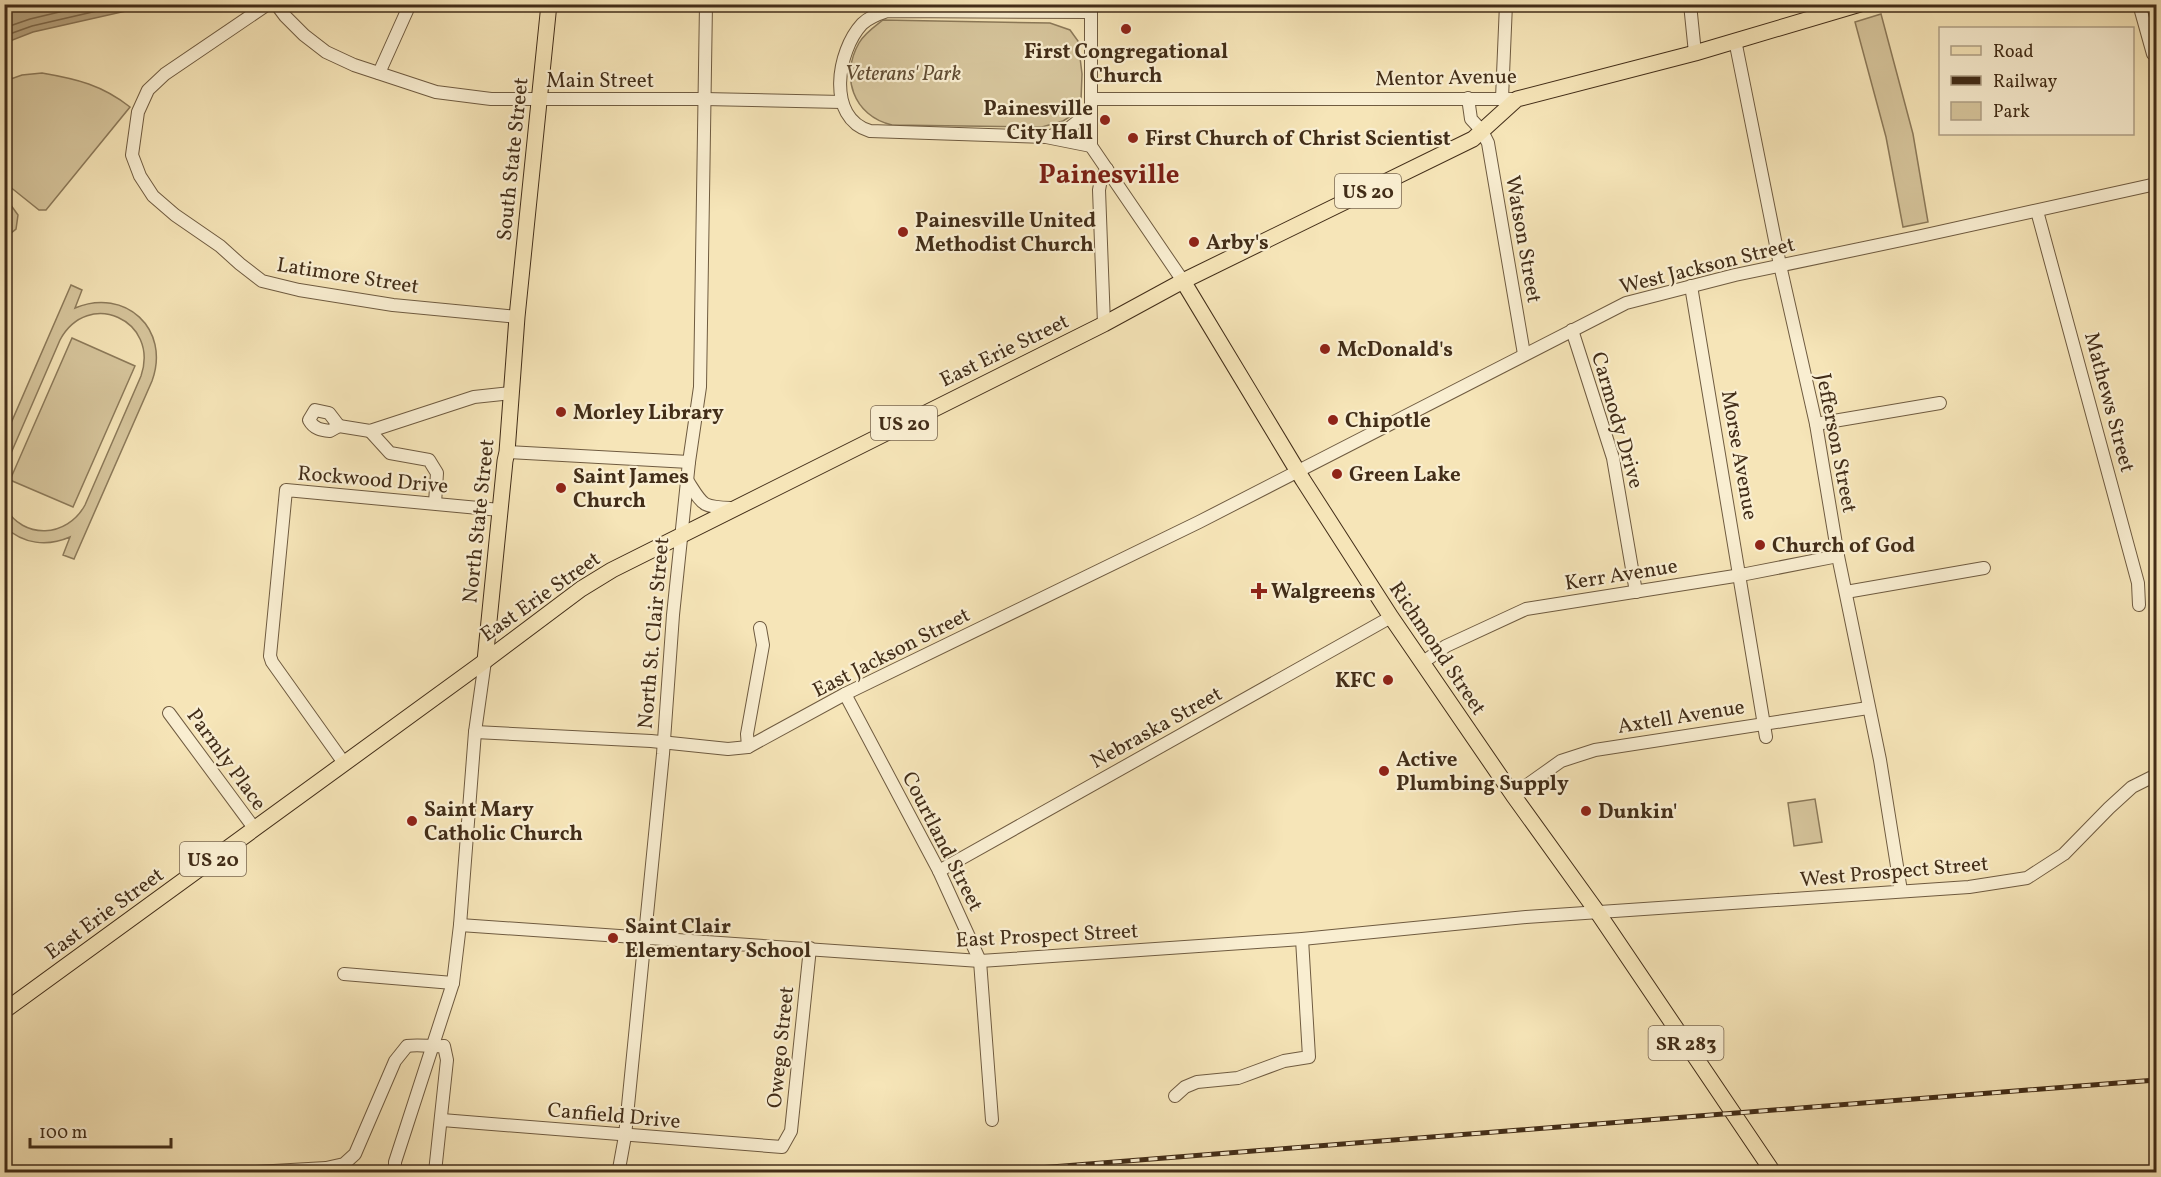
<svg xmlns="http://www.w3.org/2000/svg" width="2161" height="1177" viewBox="0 0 2161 1177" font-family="Vollkorn,serif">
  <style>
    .green { fill: #d7c69d; stroke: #8c7a5a; stroke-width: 1.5 }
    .water { fill: #b9a682; stroke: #897658; stroke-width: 1.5 }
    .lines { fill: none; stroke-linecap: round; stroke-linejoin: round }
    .shore { stroke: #7e6a4d; stroke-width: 1.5 }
    .minor-casing { stroke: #6f5b40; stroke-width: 14 }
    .major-casing { stroke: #422d18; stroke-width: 17 }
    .minor { stroke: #f9eed1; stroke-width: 12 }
    .major { stroke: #f6e5b8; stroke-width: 15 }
    .rail-casing { stroke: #422d18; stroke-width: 5 }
    .rail { stroke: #f9eed1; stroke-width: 3; stroke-dasharray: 9; stroke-linecap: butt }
    .poi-dot { fill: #8f2418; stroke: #f9eed1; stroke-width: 2 }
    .labels { text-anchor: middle; stroke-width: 4.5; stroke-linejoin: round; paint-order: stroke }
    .shield { fill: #f9eed1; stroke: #796750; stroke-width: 1.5 }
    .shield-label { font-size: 20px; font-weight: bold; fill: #422d18 }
    .poi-label { font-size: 21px; font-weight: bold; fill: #422d18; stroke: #f9eed1; text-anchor: start }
    .park-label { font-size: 21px; font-style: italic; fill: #604c33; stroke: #f9eed1 }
    .street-label { font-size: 21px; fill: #422d18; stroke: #f9eed1 }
    .district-label { font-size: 27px; font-weight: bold; fill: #7a1f14; stroke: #f9eed1 }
  </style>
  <rect width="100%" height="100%" fill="#f6e5b8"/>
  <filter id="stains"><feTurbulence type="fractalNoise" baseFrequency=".00333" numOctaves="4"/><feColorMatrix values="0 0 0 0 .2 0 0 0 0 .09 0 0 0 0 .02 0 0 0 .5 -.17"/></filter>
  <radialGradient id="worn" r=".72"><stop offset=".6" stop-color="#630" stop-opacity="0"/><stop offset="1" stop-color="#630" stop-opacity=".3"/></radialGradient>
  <!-- green -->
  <g class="green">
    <polygon points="1881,14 1913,134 1928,222 1903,227 1886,137 1855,22"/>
    <path d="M883,20L1050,23L1070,30L1078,41L1082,74L1081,101L1071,116L1063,121L1042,127L892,125C853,116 840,76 859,43C864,34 874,27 883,20Z"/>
    <path d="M42,73C77,79 102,85 130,107L46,210H39L4,182L5,81L22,75Z"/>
    <polygon points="5,197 18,215 16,229 5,238"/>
    <path d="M71,285L82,290L75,308C125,287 171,329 152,381L74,559L63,555L70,537C47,547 23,544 5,527V507C23,540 67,538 85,505L141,376C160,320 88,288 60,340L5,467V437Z"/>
    <polygon points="72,338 135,366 73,507 10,480"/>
    <polygon points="1815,799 1822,842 1794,846 1788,803"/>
  </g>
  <!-- water -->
  <polygon class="water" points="5,4 153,4 153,5 33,32 5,43"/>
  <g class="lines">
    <!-- shore -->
    <g class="shore">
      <polyline points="4,28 30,19 93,4"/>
      <polyline points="4,36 32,26 127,4"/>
    </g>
    <!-- minor casing -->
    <g class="minor-casing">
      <g id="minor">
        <polyline points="268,4 165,74 148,90 138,112 132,155 140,176 153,196 175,215 220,246 240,264 262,281 299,290 393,305 517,317"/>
        <polyline points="276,4 285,16 304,35 326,52 354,65 436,92 491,99 704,99 842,102"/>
        <polyline points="1690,4 1695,53"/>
        <polyline points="2139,4 2153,54"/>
        <polyline points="1091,5 1091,146 1183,281"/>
        <path d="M1091,12L887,11C878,14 869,17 862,24C837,51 826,118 870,131L1046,137L1091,146"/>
        <polyline points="1735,40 1780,265 1816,424 1838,556 1880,760 1901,891"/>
        <polyline points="379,73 410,4"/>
        <polyline points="1468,98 1471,119 1482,131 1488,143 1524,354"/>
        <polyline points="1502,98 1506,4"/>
        <polyline points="1092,99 1517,99"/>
        <polyline points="1050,136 1064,132 1091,111"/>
        <polyline points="2037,211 2138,583 2139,605"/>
        <polyline points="1691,286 1766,737"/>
        <polyline points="1104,324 1099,190 1101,179 1107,169"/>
        <polyline points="1572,330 1613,458 1636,592"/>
        <path d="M315,410L329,413L339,426L330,431C321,430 314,429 309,420Z"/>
        <polyline points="1816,424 1940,403"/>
        <polyline points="339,426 370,431 474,397 511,393"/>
        <polyline points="370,431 390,453 429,460 437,473 435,503"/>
        <polyline points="507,452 689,462"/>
        <path d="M687,480C703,505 701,507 731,508"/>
        <polyline points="1846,592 1984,568"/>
        <polyline points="1422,663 1446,646 1526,609 1741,575 1838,556"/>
        <polyline points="845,694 939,871 980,961 992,1120"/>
        <polyline points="169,713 254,828"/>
        <polyline points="475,732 651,741 728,749 748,747 845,694 1199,522 1626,303 1735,275 1921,236 2156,184"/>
        <polyline points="748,747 747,734 763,645 760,628"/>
        <polyline points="344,763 272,662 270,656 286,490 500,510"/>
        <polyline points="1513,795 1561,761 1595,750 1868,708"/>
        <polyline points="939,871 1391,617"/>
        <polyline points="460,925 980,961 1302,939 1526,917 1969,887 2027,878 2064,854 2109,808 2132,787 2156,775"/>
        <polyline points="344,974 453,983"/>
        <polyline points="1175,1096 1185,1087 1197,1082 1238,1078 1284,1061 1309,1057 1302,939"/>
        <polyline points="442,1120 782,1147 791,1131 810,948"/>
        <polyline points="619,1169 625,1136 663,754 673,615 689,462 700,387 706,4"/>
        <path d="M256,1172L326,1168L344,1164L355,1154L395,1061L407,1046C420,1044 431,1047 444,1046L447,1060L435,1172"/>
        <polyline points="395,1172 395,1162 453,983 460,925 475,732 485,661"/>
      </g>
    </g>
    <!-- major casing -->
    <g class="major-casing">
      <g id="major">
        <polyline points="1183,281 1303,480 1391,617 1513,795 1598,913 1773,1172"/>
        <polyline points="485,661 505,461 507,452 517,317 549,4"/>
        <polyline points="4,1011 485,661 581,589 612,570 1104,324 1183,281 1473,139 1517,99 1695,53 1860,4"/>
      </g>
    </g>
    <!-- minor -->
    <use href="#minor" class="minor"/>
    <!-- major -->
    <use href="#major" class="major"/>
    <!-- rail casing -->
    <g class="rail-casing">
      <polyline id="rail" points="987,1172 2156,1080"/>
    </g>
    <!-- rail -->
    <use href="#rail" class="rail"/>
  </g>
  <!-- markers -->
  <g class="poi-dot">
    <circle cx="1126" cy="29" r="6"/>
    <circle cx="1105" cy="120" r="6"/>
    <circle cx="1133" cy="138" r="6"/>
    <circle cx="903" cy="232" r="6"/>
    <circle cx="1194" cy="242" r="6"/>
    <circle cx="1325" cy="349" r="6"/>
    <circle cx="561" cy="412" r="6"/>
    <circle cx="1333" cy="420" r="6"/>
    <circle cx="1337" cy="474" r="6"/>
    <circle cx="561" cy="488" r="6"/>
    <circle cx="1760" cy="545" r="6"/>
    <path d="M1256 582h6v6h6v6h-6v6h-6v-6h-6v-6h6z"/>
    <circle cx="1388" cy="680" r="6"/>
    <circle cx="1384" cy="771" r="6"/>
    <circle cx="1586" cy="811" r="6"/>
    <circle cx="412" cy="821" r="6"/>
    <circle cx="613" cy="938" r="6"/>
  </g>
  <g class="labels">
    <!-- shield labels -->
    <g class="shield">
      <rect x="1335" y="174" width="66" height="34" rx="4.5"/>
      <rect x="871" y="406" width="66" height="34" rx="4.5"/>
      <rect x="180" y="842" width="66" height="34" rx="4.5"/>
      <rect x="1648.5" y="1026" width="75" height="34" rx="4.5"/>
    </g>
    <g class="shield-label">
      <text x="1368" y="198">US 20</text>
      <text x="904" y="430">US 20</text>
      <text x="213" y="866">US 20</text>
      <text x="1686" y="1050">SR 283</text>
    </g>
    <!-- poi labels -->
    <g class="poi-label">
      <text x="1126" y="58" text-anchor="middle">First Congregational<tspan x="1126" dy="24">Church</tspan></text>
      <text x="1093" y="115" text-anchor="end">Painesville<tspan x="1093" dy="24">City Hall</tspan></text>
      <text x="1145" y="145">First Church of Christ Scientist</text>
      <text x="915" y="227">Painesville United<tspan x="915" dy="24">Methodist Church</tspan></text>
      <text x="1206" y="249">Arby's</text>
      <text x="1337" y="356">McDonald's</text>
      <text x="573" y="419">Morley Library</text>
      <text x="1345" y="427">Chipotle</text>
      <text x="1349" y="481">Green Lake</text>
      <text x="573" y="483">Saint James<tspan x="573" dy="24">Church</tspan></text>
      <text x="1772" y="552">Church of God</text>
      <text x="1271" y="598">Walgreens</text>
      <text x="1376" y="687" text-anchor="end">KFC</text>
      <text x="1396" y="766">Active<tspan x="1396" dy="24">Plumbing Supply</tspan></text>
      <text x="424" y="816">Saint Mary<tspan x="424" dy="24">Catholic Church</tspan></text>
      <text x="1598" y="818">Dunkin'</text>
      <text x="625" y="933">Saint Clair<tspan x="625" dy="24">Elementary School</tspan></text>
    </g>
    <!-- park labels -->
    <g class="park-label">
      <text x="903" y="80">Veterans' Park</text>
    </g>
    <!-- street labels -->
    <g class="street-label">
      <text transform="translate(1446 77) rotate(-1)" y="7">Mentor Avenue</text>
      <text x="600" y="87">Main Street</text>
      <text transform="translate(512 159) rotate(-84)" y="7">South State Street</text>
      <text transform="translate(1524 239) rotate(80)" y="7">Watson Street</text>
      <text transform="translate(1707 265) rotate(-14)" y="7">West Jackson Street</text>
      <text transform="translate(348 275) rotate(9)" y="7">Latimore Street</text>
      <text transform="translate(1004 350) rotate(-26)" y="7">East Erie Street</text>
      <text transform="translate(2110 402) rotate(75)" y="7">Mathews Street</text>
      <text transform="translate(1618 420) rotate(74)" y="7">Carmody Drive</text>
      <text transform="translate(1837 443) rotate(79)" y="7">Jefferson Street</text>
      <text transform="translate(1740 455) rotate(80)" y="7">Morse Avenue</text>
      <text transform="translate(373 479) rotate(5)" y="7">Rockwood Drive</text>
      <text transform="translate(478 521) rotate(-84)" y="7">North State Street</text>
      <text transform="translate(1621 574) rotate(-9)" y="7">Kerr Avenue</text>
      <text transform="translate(540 596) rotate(-35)" y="7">East Erie Street</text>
      <text transform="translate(653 633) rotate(-85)" y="7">North St. Clair Street</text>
      <text transform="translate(1438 648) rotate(56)" y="7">Richmond Street</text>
      <text transform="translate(891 652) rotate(-27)" y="7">East Jackson Street</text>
      <text transform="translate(1681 716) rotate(-9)" y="7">Axtell Avenue</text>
      <text transform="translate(1156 727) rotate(-29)" y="7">Nebraska Street</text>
      <text transform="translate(227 759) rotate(54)" y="7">Parmly Place</text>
      <text transform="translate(943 841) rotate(63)" y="7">Courtland Street</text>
      <text transform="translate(1894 871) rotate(-5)" y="7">West Prospect Street</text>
      <text transform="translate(104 913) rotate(-36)" y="7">East Erie Street</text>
      <text transform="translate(1047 935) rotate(-3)" y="7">East Prospect Street</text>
      <text transform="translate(780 1047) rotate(-84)" y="7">Owego Street</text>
      <text transform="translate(614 1115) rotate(5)" y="7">Canfield Drive</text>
    </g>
    <!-- district labels -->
    <g class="district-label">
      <text x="1109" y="183">Painesville</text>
    </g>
  </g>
  <!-- margin -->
  <rect width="2161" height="1177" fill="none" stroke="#f6e5b8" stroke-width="24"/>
  <rect x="6" y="6" width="2149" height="1165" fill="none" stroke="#422d18" stroke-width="3"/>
  <rect x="12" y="12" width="2137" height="1153" fill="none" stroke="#422d18" stroke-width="1.5"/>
  <!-- legend -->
  <rect x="1939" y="27" width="195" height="108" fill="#f9eed1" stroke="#b0a187" stroke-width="1.5"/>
  <rect x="1951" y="46" width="30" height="9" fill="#f6e5b8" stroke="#b0a187" stroke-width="1.5"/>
  <text x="1993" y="57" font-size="18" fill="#422d18">Road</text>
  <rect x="1951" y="76" width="30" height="9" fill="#422d18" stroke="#b0a187" stroke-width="1.5"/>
  <text x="1993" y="87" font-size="18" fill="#422d18">Railway</text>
  <rect x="1951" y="102" width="30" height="18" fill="#d7c69d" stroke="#b0a187" stroke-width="1.5"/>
  <text x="1993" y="117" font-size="18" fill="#422d18">Park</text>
  <!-- scale -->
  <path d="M30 1138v9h141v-9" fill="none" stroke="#422d18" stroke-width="3"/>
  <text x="39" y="1138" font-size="18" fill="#422d18" stroke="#f9eed1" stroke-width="4.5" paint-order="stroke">100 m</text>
  <rect width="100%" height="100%" filter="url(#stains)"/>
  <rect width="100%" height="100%" fill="url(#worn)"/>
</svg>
